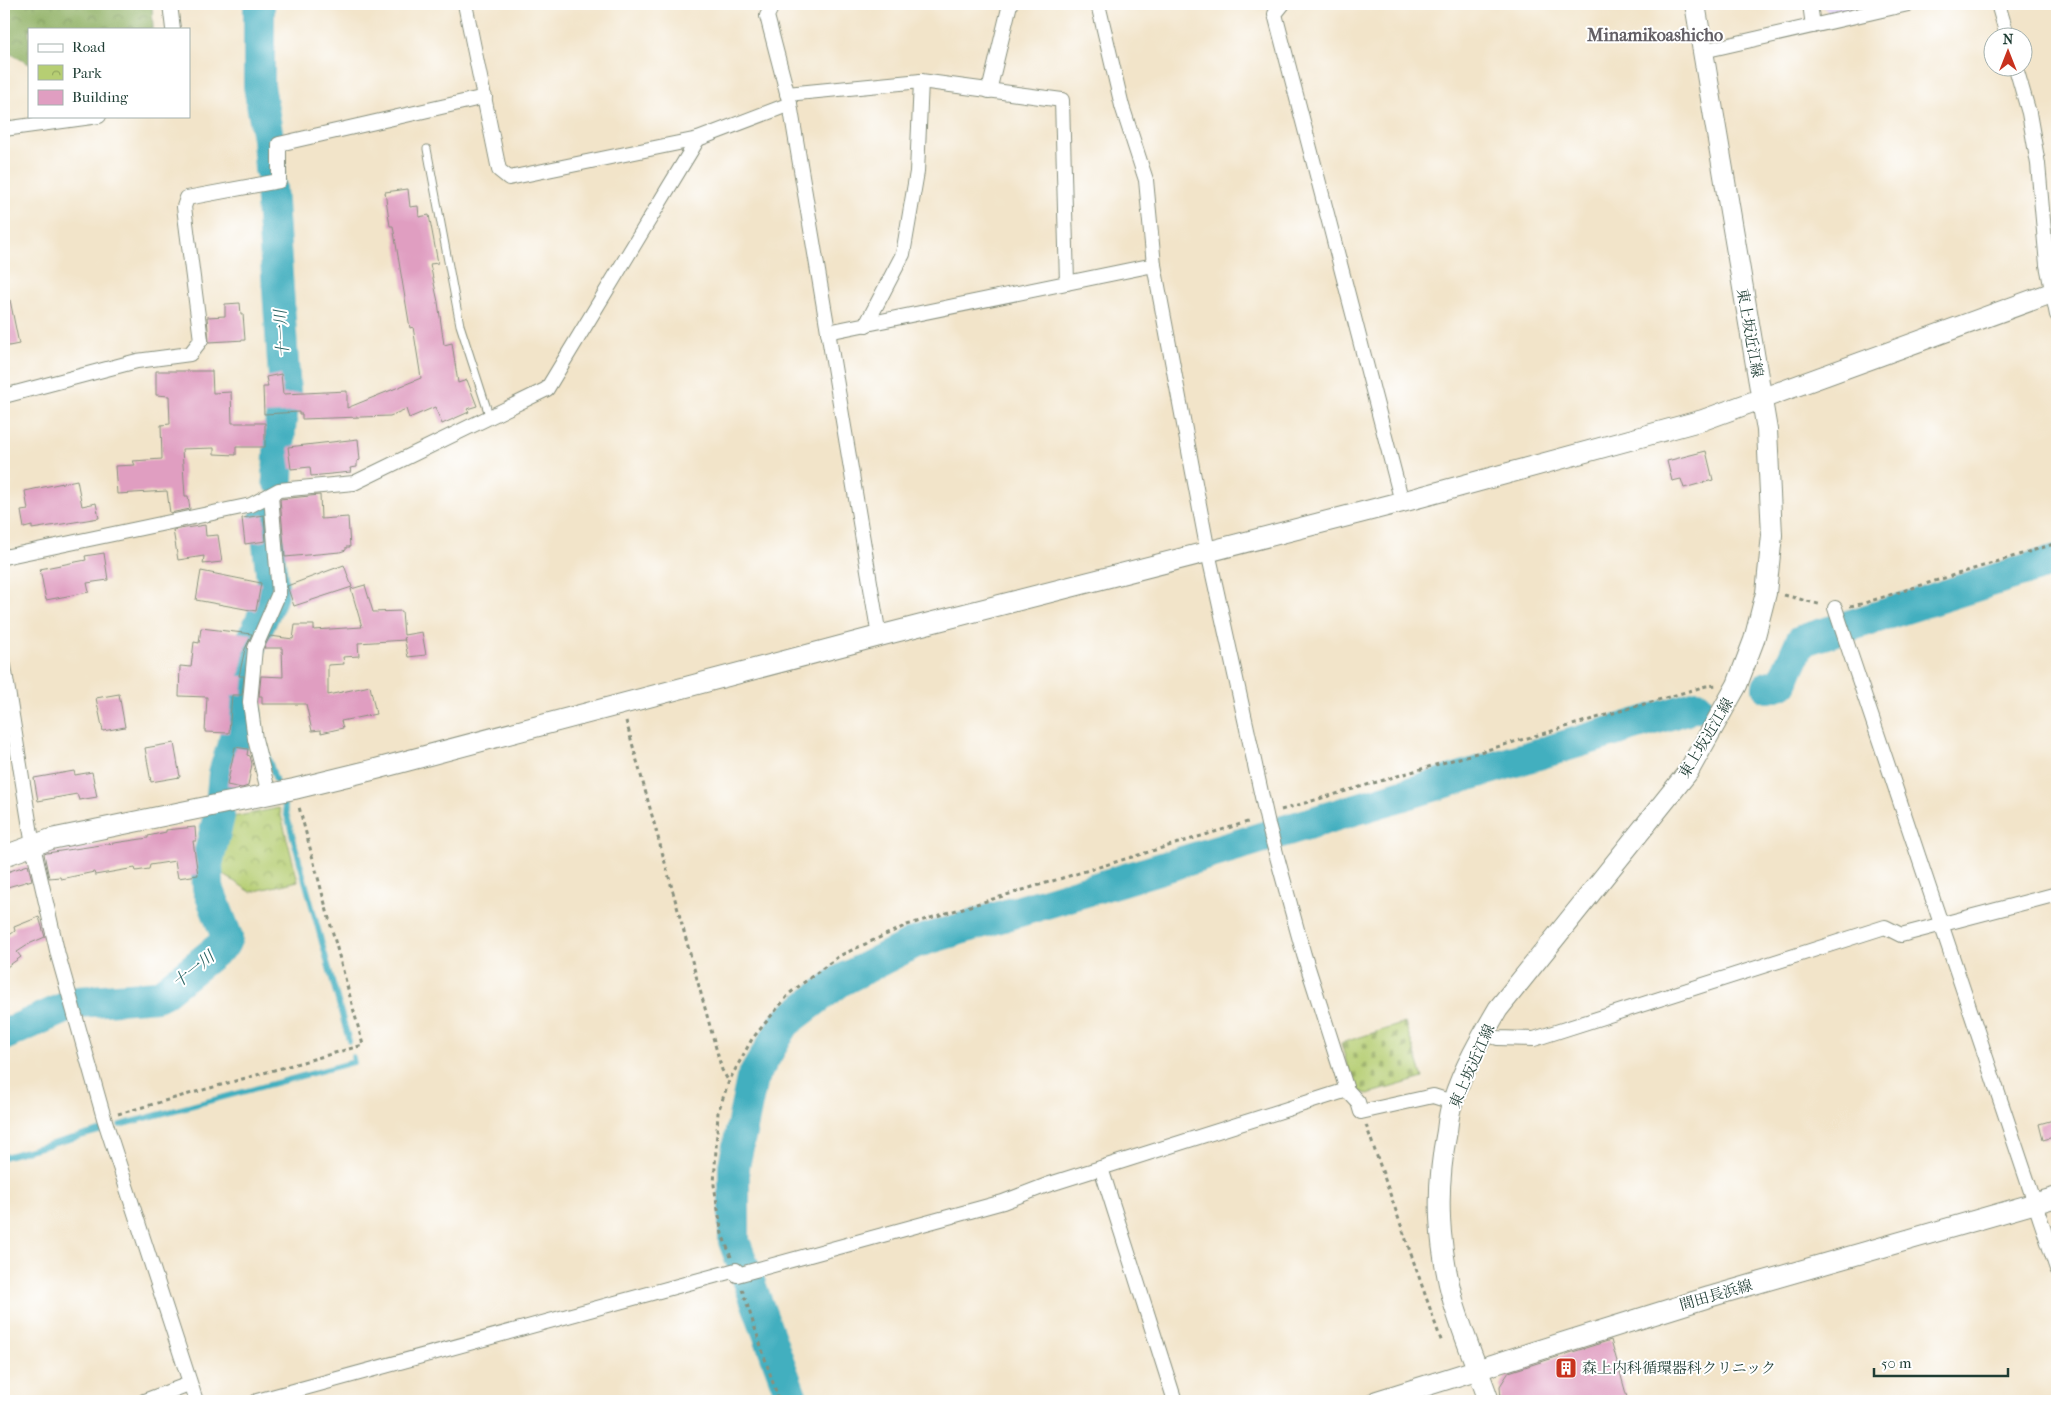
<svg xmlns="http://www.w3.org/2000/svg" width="2061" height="1405" viewBox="0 0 2061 1405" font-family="'IM FELL French Canon','Noto Serif JP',serif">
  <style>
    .built { fill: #e2d4f3 }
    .forest { fill: url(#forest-crowns); stroke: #58774c }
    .cemetery { fill: url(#cemetery-stones); stroke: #6a8654 }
    .park { fill: url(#park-crowns); stroke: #6a8654 }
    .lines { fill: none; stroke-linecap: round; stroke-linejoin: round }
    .stream { stroke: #42afbf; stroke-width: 5.5 }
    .river { stroke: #42afbf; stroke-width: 32 }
    .building { fill: #e09ec1 }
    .lane-casing { stroke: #88907e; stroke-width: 9 }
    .street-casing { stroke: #88907e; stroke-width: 16 }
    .secondary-casing { stroke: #88907e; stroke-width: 22 }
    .path { stroke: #88907e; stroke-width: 3; stroke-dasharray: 4 4; stroke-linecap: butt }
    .lane { stroke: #fff; stroke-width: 7 }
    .street { stroke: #fff; stroke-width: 14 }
    .secondary { stroke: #fff; stroke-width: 20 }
    .labels { text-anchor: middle; stroke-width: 4; stroke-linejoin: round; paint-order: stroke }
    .street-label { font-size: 15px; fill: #1f3d34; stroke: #fff }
    .poi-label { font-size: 15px; fill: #1f3d34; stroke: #fff; text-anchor: start }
    .water-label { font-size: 16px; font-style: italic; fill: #2b6565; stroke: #fff }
    .quarter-label { font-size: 18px; font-weight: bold; fill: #635f65; stroke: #fff }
  </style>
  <defs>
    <pattern id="forest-crowns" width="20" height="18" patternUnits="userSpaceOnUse" patternTransform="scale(1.25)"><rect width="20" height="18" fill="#90b165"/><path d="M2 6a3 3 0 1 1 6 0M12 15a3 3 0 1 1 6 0" fill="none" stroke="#759154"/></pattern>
    <pattern id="cemetery-stones" width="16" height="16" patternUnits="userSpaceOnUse" patternTransform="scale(1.25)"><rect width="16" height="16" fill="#b6ce73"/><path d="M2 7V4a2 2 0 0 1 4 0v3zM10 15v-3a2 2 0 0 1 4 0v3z" fill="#93a85f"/></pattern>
    <pattern id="park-crowns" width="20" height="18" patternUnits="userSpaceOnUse" patternTransform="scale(1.25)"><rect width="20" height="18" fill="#b6ce73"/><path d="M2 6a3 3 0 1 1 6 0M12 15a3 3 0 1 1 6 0" fill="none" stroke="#93a85f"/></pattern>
  </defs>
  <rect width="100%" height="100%" fill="#fff"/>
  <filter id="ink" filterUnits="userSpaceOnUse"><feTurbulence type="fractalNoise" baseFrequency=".02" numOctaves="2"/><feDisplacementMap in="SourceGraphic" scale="10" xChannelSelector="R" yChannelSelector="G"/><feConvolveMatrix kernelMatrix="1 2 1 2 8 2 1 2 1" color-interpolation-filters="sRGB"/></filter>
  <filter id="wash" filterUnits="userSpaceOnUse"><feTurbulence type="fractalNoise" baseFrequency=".0096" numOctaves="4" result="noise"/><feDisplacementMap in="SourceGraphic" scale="20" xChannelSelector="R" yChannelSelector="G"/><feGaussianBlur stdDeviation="1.12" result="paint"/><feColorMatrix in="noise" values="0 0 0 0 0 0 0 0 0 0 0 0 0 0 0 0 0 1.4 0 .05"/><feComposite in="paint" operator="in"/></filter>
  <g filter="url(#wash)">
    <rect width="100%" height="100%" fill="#f2e4c9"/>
    <!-- built -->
    <polygon class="built" points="1820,4 1869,4 1829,13"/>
    <!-- forest -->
    <polygon class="forest" points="4,4 152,4 153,29 29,29 29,64 4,50"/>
    <!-- cemetery -->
    <polygon class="cemetery" points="1405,1023 1423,1078 1368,1094 1354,1090 1341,1043"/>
    <!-- park -->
    <polygon class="park" points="279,808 298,881 251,892 216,870 228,818"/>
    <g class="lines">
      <!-- stream -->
      <g class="stream">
        <polyline points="258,691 260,732 276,781"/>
        <polyline points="284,805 349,1041"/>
        <polyline points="120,1125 354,1062 353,1057"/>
        <polyline points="4,1157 103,1130"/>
      </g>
      <!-- river -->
      <g class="river">
        <polyline points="259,4 259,86 268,138 270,169"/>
        <polyline points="271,188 285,391 280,428 278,480"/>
        <polyline points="1768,687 1782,683 1801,641 2057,560"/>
        <polyline points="222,796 224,773 242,716 243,683 247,657 251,643 271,598 273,587 265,519"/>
        <polyline points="4,1035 78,1002 157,996 163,993 224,944 227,937 208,888 207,864 219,816"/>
        <polyline points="793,1401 734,1241 734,1166 752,1079 785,1023 840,981 914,943 1697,706"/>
      </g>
    </g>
    <g id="blocks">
      <!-- building -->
      <g class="building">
        <polygon points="408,189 410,207 418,206 419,217 429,215 438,263 430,264 438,302 444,345 452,343 458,383 467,380 477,406 467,409 469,412 442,424 435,407 409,418 406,409 390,416 302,419 302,414 299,414 299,412 264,414 263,387 268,387 266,377 281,374 283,394 347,391 347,408 421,378 413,327 410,328 393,226 390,226 385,192"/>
        <polygon points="10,300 19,344 4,347 4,301"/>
        <polygon points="240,303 241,314 243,314 245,340 209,342 207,317 225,316 225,304"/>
        <polygon points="156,371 212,371 213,393 231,392 232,423 265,423 265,447 236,447 236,455 214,454 214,448 182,449 185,496 188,496 190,509 170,513 167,491 117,494 115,466 135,465 133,461 162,459 161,425 170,424 169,396 156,395"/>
        <polygon points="358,439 360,460 357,461 357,467 350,468 351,472 311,476 310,467 291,469 288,447"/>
        <polygon points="1706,451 1713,480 1684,488 1681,479 1672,481 1667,461"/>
        <polygon points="77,480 82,506 96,503 99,518 32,529 32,526 24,528 21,511 28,510 25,491"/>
        <polygon points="320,495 321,519 348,517 350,547 346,547 346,550 340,552 285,557 280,499"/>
        <polygon points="264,515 266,541 245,544 242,518"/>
        <polygon points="205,525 206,536 218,535 222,562 203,564 204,556 178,560 173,530"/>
        <polygon points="104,553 108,580 87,583 89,592 46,600 40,569 86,560 85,556"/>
        <polygon points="344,565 352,587 294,606 287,586"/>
        <polygon points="201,571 261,583 256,611 196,600"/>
        <polygon points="365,585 373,612 402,611 404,635 422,632 426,655 408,657 404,637 405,640 358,643 359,656 343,657 344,664 328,665 328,695 370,686 376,714 341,721 343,728 321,733 321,730 312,731 306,704 262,704 262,696 259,696 261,676 283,677 282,648 264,648 270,636 293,639 295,625 314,625 314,630 362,627 351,589"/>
        <polygon points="201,628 252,634 245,649 239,676 244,676 242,695 232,695 229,733 205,732 207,697 179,696 180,666 191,667 194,642 199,643"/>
        <polygon points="119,694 125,727 103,731 96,698"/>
        <polygon points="174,743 180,777 151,782 145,748"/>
        <polygon points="235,747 248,749 247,755 250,756 252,764 248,786 242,788 227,785"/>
        <polygon points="74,771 75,775 92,772 97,797 79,800 77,794 38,801 34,778"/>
        <polygon points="195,827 196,841 193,841 198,875 178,878 175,861 150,865 149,869 136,871 135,868 95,875 94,872 61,879 60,877 49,878 44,854 47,853 148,838 148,836 166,832 166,830"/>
        <polygon points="28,865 32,880 4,888 4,873"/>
        <polygon points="39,917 45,937 31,943 17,952 21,957 4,969 4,932 7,937 15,931 14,927"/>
        <polygon points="2057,1119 2057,1136 2043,1140 2039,1124"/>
        <polygon points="1611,1340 1628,1401 1501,1401 1500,1386 1509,1372"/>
      </g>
    </g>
  </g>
  <g filter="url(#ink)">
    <use href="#blocks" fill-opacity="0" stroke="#88907e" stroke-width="1"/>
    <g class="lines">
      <!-- lane casing -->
      <g class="lane-casing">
        <polyline id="lane" points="427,149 460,325 490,418"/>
      </g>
      <!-- street casing -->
      <g class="street-casing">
        <g id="street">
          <polyline points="170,4 173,29"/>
          <polyline points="465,4 499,170 509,178 698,139 790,104 767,16 773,4"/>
          <polyline points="1098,4 1122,106 1146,180 1154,265 1208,552 1268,824 1304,955 1347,1090 1358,1102 1361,1112 1433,1096 1452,1102"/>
          <polyline points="1283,4 1275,14 1402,502"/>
          <polyline points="1810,4 1813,26"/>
          <polyline points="1998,4 2008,38"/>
          <polyline points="1703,51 1908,4"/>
          <polyline points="2016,68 2029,113 2038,164 2047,265 2057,315"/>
          <polyline points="989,91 1010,4"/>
          <polyline points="787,94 921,81 1062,100 1067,283"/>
          <polyline points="790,104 879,636"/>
          <polyline points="4,129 99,116"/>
          <polyline points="866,325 903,254 917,172 921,81"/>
          <polyline points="828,332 1154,265"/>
          <polyline points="4,396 137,361 190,354 201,340 184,207 187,198 279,181 279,144 485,97"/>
          <polyline points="4,557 251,505 279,490 354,483 547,389 698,139"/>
          <polyline points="1835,608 2057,1269"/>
          <polyline points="4,666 33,846 58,955 104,1118 196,1401"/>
          <polyline points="269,794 255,739 250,702 255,648 279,593 271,496"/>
          <polyline points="1484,1034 1498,1038 1534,1039 1885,927 1901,935 2057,894"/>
          <polyline points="1101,1168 1175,1401"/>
          <polyline points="737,1275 1003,1202 1047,1185 1347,1090"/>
          <polyline points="144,1401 189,1384"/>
          <polyline points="257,1401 736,1270"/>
        </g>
      </g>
      <!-- secondary casing -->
      <g class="secondary-casing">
        <g id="secondary">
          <polyline points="4,856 51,839 294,789 376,769 879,636 1402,502 1703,420 2057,291"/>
          <polyline points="1377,1401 1709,1297 2057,1197"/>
          <path d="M1489,1401C1478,1369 1464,1337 1454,1304C1438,1245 1435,1191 1447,1131C1448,1121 1449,1111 1453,1101C1463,1069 1481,1038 1498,1009L1688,772L1737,685L1754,640L1766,593L1772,535L1767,430L1695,4"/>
        </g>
      </g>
      <!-- path -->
      <g class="path">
        <polyline points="1784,595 1822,605"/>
        <polyline points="1850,606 1861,604 2057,543"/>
        <polyline points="626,721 722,1070 728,1080"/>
        <polyline points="1281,810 1706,686 1717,685"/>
        <polyline points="118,1114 363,1045 299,807"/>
        <polyline points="1366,1125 1442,1343"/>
        <polyline points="731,1257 722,1234 714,1185 718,1112 729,1081 752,1039 790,993 839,956 907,925 1251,821"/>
        <polyline points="742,1289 779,1401"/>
      </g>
      <!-- lane -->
      <use href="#lane" class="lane"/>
      <!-- street -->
      <use href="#street" class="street"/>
      <!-- secondary -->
      <use href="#secondary" class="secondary"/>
    </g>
  </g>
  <!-- icons -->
  <defs>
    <g id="building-square" transform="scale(1.125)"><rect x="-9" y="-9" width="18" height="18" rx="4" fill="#c8321e" stroke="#fff"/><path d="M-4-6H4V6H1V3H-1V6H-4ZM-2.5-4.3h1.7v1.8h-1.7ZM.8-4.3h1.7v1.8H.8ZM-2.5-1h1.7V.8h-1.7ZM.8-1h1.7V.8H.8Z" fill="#fff"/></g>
  </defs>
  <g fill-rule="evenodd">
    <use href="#building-square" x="1566" y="1368"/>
  </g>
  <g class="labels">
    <!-- street labels -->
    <g class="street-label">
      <text transform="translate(1750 333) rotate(80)" y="5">東上坂近江線</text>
      <text transform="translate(1706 738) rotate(-59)" y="5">東上坂近江線</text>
      <text transform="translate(1472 1066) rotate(-66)" y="5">東上坂近江線</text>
      <text transform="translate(1716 1295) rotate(-16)" y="5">間田長浜線</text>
    </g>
    <!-- poi labels -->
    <g class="poi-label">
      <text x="1582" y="1373">森上内科循環器科クリニック</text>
    </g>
    <!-- water labels -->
    <g class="water-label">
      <text transform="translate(281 334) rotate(-94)" y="6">十一川</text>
      <text transform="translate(193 969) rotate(-39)" y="6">十一川</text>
    </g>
    <!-- quarter labels -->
    <g class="quarter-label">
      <text x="1655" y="41">Minamikoashicho</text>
    </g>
  </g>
  <!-- margin -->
  <rect width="2061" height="1405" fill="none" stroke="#fff" stroke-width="20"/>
  <!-- legend -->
  <rect x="28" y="28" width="162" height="90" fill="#ffffff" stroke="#a5b1ae"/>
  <rect x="38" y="44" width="25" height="8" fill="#ffffff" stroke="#a5b1ae"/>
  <text x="72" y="52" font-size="15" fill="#1f3d34">Road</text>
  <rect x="38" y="65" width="25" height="15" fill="url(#park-crowns)" stroke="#a5b1ae"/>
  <text x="72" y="78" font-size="15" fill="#1f3d34">Park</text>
  <rect x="38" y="90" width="25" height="15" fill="#e09ec1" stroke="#a5b1ae"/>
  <text x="72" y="102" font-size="15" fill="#1f3d34">Building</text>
  <!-- north arrow -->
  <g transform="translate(2008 52)"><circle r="24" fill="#ffffff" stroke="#a5b1ae"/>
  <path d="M0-4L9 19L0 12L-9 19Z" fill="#c8321e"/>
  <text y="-8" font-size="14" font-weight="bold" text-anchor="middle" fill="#1f3d34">N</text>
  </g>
  <!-- scale -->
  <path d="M1874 1368v8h134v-8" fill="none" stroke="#1f3d34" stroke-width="2.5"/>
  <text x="1881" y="1368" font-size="15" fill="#1f3d34" stroke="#ffffff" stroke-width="4" paint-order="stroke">50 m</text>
</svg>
